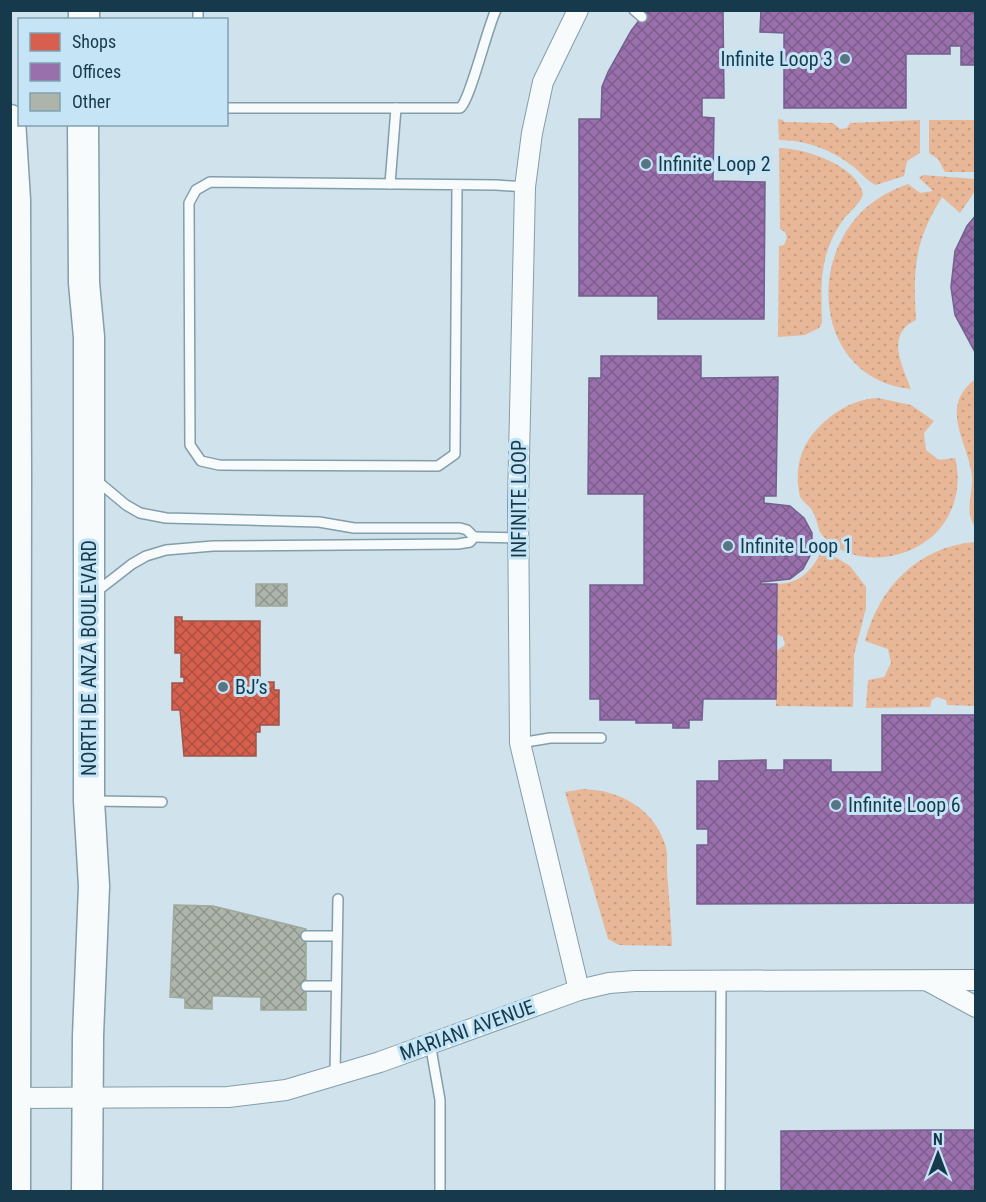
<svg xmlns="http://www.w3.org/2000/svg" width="986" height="1202" viewBox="0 0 986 1202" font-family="'Roboto Condensed',sans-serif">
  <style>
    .grass { fill: url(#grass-dots) }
    .shops { fill: url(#shops-cross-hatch); stroke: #9c554c; stroke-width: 1.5 }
    .offices { fill: url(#offices-cross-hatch); stroke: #72608e; stroke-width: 1.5 }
    .building { fill: url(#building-cross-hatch); stroke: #9fa89d; stroke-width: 1.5 }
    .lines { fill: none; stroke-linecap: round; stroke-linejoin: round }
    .service-casing { stroke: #839eaa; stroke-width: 12 }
    .minor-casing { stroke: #839eaa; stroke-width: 22 }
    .primary-casing { stroke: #839eaa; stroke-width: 33 }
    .service { stroke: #f8fbfc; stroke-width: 9 }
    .minor { stroke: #f8fbfc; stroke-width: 20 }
    .primary { stroke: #f8fbfc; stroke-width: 30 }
    .poi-dot { fill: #577583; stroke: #c5e5f6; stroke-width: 2 }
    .labels { text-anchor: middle; stroke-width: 6; stroke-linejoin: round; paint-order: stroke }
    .poi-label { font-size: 20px; fill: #163a4b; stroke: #c5e5f6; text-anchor: start }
    .street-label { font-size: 20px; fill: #163a4b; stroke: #c5e5f6 }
  </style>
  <defs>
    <pattern id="grass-dots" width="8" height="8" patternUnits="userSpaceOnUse" patternTransform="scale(1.5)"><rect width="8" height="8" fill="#e7b797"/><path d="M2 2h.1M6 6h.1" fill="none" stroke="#c59e84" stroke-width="1.8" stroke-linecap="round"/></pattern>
    <pattern id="shops-cross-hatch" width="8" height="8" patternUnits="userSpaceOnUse" patternTransform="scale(1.5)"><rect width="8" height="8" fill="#d6604d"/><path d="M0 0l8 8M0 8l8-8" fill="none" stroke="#ad5042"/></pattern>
    <pattern id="offices-cross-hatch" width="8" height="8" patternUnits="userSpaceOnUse" patternTransform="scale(1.5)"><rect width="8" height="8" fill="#9970ab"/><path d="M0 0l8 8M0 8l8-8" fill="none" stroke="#7c5d8d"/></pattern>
    <pattern id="building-cross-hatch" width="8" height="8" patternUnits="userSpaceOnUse" patternTransform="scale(1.5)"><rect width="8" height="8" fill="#adb5ab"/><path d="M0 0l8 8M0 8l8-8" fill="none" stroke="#8c948d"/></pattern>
  </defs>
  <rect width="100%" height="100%" fill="#d0e2eb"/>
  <!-- grass -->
  <g class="grass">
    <path d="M778,119L783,120L784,122L833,123L840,129L847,128L850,123L920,120V153L907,161L904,176L876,185C867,181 861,173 854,167C832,150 807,140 779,140Z"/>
    <polygon points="929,120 975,120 975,172 945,172 938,159 929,153"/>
    <path d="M779,148C804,148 857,165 863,194C860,205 847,213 841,223C819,255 821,286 822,323L819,328L805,335L778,337L779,246L784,245L787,238L785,232L780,229Z"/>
    <path d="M923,175L975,179V191L960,213L942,197C914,242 913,269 916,320C885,334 902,366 911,389C828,381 806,283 852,223C866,204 886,192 908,184L920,193L933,191L919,178Z"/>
    <path d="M974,380L976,381L975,527C964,510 973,495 972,477C969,442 938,409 974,380Z"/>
    <path d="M878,398L911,405L934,421L924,433L926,450L939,460L955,458C962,485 955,514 935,534C905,562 853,568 823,536C818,531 817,519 813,512C810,506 804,503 801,498C799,496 799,489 798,485C796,460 804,441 822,424C838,409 856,399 878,398Z"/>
    <path d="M975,542V706L947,705L946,700L937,697L932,700L930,707L866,708L868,680L884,677L891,663L888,649L865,641C879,587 918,547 975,542Z"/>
    <path d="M822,549L850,566L866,587V608L854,655L853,707L776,706V651L785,645L783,637L776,634L777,584C800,584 814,569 822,549Z"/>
    <path d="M583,789C619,790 653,808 665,844C668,852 667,864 667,872C669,897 671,922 672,946L619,945L608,939L565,792Z"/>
  </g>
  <!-- shops -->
  <polygon class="shops" points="175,617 182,617 182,621 260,621 260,682 274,682 274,690 279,690 279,725 260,725 260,732 256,732 256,756 184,756 180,710 172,710 172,683 184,683 184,677 181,677 181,653 175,653"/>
  <!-- offices -->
  <g class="offices">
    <polygon points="647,10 723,10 724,98 702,98 702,117 714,118 713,181 765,182 764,319 658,319 658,296 579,296 579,119 601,119 602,87 608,72 631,31"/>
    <polygon points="761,10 976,10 976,65 961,65 961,46 950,46 950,54 906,54 906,108 784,108 784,33 760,32"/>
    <polygon points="976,215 976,352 975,352 955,315 951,287 955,251 967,226"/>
    <polygon points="601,356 701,356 701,378 778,377 776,496 764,496 764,503 790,506 804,518 812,533 812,552 803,569 790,579 761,582 761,584 777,584 776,699 703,699 702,720 689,720 689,728 673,728 673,723 636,723 636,720 600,720 600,699 590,699 590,585 644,585 644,494 588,494 589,378 601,378"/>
    <polygon points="882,715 976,715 976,903 697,904 697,845 708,845 708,829 697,829 697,781 719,781 719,761 766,760 766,770 784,770 784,760 831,760 831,772 882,772"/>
    <polygon points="929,1130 976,1130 976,1192 781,1192 781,1131"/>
  </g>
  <!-- building -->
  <g class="building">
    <rect x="256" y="584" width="31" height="22"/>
    <polygon points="174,905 213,906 306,929 306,1010 261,1010 261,997 217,996 212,996 212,1009 185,1008 185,998 170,997"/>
  </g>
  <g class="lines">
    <!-- service casing -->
    <g class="service-casing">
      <g id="service">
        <polyline points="198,10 198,20"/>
        <polyline points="634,10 642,17"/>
        <path d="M226,108H460C470,101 487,28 496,10"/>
        <polyline points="390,184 396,108"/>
        <polyline points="457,185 455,454 438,466 219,465 201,461 190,445 189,203 196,190 210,182 496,185 525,187"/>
        <polyline points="96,480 126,505 140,513 166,518 319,522 354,528 460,528 467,530 474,537"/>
        <polyline points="474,537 518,538"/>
        <polyline points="96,592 132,564 146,556 166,550 213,546 458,544 470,542 474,537"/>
        <polyline points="520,743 550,738 601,738"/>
        <polyline points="94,801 162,802"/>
        <polyline points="306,936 337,936"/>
        <polyline points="306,986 336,986"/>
        <polyline points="430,1043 440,1100 440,1192"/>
        <polyline points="335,1075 338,899"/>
        <polyline points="720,1192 721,980"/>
      </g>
    </g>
    <!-- minor casing -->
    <g class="minor-casing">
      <g id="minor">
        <polyline points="578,10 543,82 532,133 525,187 518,503 520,743 579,990"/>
        <polyline points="928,981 976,1007"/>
        <polyline points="10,1098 228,1097 286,1090 380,1062 579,990 609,983 635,981 976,980"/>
      </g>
    </g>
    <!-- primary casing -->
    <g class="primary-casing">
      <g id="primary">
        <polyline points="84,20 84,10"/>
        <polyline points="10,120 15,200 16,474 15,1192"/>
        <polyline points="83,124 84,283 89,337 89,801 94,886 88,1036 87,1192"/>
      </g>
    </g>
    <!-- service -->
    <use href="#service" class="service"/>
    <!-- minor -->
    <use href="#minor" class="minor"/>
    <!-- primary -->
    <use href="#primary" class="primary"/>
  </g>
  <!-- markers -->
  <g class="poi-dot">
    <circle cx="845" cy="59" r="6"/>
    <circle cx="646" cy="164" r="6"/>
    <circle cx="728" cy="546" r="6"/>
    <circle cx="223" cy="687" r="6"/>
    <circle cx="836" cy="805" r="6"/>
  </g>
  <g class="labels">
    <!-- poi labels -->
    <g class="poi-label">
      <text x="833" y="66" text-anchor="end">Infinite Loop 3</text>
      <text x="658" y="171">Infinite Loop 2</text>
      <text x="740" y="553">Infinite Loop 1</text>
      <text x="235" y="694">BJ’s</text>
      <text x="848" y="812">Infinite Loop 6</text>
    </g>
    <!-- street labels -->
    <g class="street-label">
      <text transform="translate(519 499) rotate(-90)" y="7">INFINITE LOOP</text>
      <text transform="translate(89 658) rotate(-90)" y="7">NORTH DE ANZA BOULEVARD</text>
      <text transform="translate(467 1030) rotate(-20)" y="7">MARIANI AVENUE</text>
    </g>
  </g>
  <!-- border -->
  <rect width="986" height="1202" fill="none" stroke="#163a4b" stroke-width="24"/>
  <!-- legend -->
  <rect x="18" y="18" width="210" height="108" fill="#c5e5f6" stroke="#7fa1b2" stroke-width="1.5"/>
  <rect x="30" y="33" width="30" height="18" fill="#d6604d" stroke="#7fa1b2" stroke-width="1.5"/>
  <text x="72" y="48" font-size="18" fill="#163a4b">Shops</text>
  <rect x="30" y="63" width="30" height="18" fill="#9970ab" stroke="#7fa1b2" stroke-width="1.5"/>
  <text x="72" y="78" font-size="18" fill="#163a4b">Offices</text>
  <rect x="30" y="93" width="30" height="18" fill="#adb5ab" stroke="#7fa1b2" stroke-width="1.5"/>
  <text x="72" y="108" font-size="18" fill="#163a4b">Other</text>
  <!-- north arrow -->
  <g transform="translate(938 1154)" stroke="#c5e5f6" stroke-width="4.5" paint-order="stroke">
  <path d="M0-4.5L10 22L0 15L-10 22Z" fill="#163a4b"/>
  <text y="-9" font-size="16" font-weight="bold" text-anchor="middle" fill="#163a4b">N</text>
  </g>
</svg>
